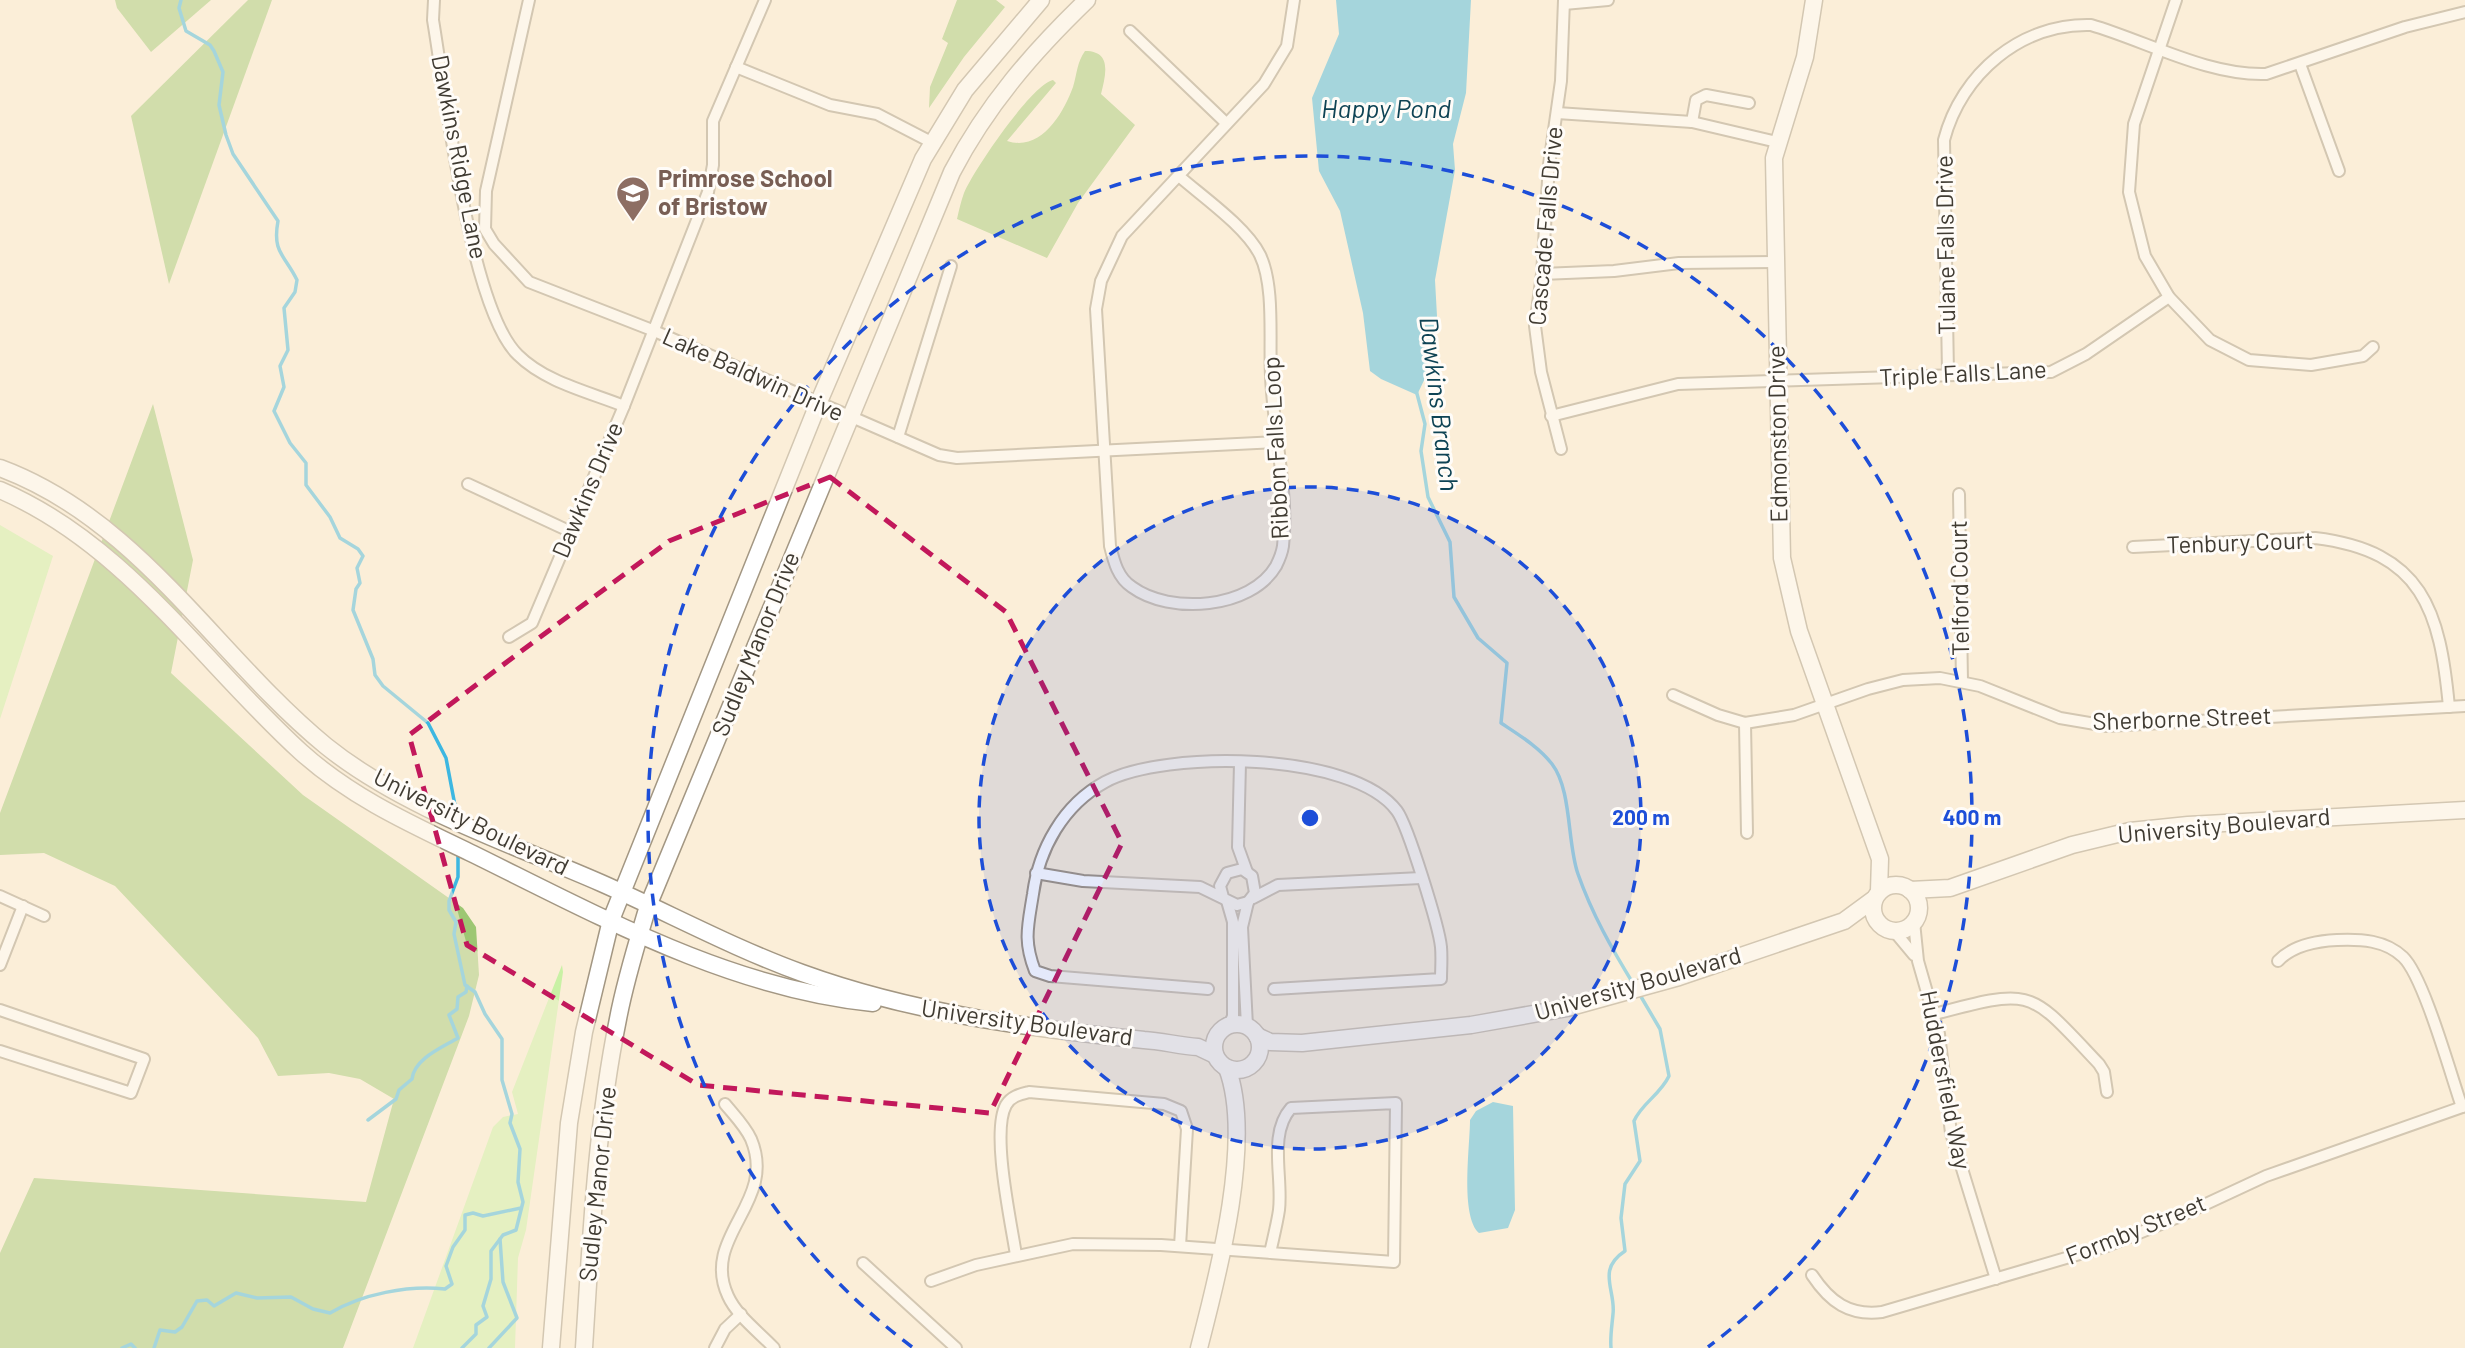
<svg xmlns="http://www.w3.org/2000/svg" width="2465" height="1348" viewBox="0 0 2465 1348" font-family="Barlow,sans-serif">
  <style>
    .green { fill: #c9f1a5 }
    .forest { fill: #9dc773 }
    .water { fill: #3db7e1 }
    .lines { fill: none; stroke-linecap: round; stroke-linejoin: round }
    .stream { stroke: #3db7e1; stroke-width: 3.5 }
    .street-casing { stroke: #a39783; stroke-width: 14 }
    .secondary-casing { stroke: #a39783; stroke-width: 19 }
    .street { stroke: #fff; stroke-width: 10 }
    .secondary { stroke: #fff; stroke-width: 16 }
    .marked { fill: none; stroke: #c2185b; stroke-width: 5; stroke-dasharray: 14 9; stroke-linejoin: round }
    .ring { fill: none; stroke: #1d4ed8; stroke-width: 3.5; stroke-dasharray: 12 9 }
    .labels { text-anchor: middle; stroke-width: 6; stroke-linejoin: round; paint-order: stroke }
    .street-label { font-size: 24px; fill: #403b32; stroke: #fffcf8 }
    .education-label { font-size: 24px; font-weight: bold; fill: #785e54; stroke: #fffcf8; text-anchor: start }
    .water-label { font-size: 26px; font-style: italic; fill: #0e4354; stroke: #fffcf8 }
    .centre { fill: #1d4ed8; stroke: #fffcf8; stroke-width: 3.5 }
    .ring-label { font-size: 21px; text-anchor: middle; font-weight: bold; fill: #1d4ed8; stroke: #fffcf8; stroke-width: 6; stroke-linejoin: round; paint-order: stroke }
  </style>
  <rect width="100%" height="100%" fill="#fbeed8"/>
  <!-- green -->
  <g class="green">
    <polygon points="0,525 53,556 0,719"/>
    <polygon points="562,965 563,972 526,1230 518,1258 515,1348 413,1348 493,1127 503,1117 518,1114 512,1092"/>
  </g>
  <!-- forest -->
  <g class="forest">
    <polygon points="115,0 211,0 151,52 117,8"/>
    <polygon points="248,0 272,0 169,284 131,116"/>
    <polygon points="957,0 996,0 1005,7 964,57 929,108 930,87 948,43 942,39"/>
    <path d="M1085,51C1112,51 1106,74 1101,94L1135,125L1078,203L1047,258L957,219C959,210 961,201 964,193C973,171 1032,84 1053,80L1056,83L1007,141C1041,152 1063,114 1073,87C1077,74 1077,62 1085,51Z"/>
    <polygon points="153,404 193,560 171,673 303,795 463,908 476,927 479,975 469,1016 343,1348 0,1348 0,1253 34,1178 366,1202 394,1099 360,1079 329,1073 278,1076 258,1038 115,886 44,853 0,855 0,813"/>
  </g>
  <!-- water -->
  <g class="water">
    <polygon points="1336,0 1471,0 1466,93 1453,144 1455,170 1435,280 1437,316 1428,372 1417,395 1381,379 1370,371 1363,313 1340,211 1319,171 1312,98 1339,34"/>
    <path d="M1493,1102L1513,1106L1515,1210L1508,1228L1479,1233C1460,1216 1470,1146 1470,1120L1476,1111Z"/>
  </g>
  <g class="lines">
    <!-- stream -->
    <g class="stream">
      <path d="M181,0L179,8L186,31L210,45L214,51L223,72L219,105L226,135L233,154L278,221C272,253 285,255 297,280L295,292L284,308L288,350L280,366L284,387L274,411L290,443L306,463V485L330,517L340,538L358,549L363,556L357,568L360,583L356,589L353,610L373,659L375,675L383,686L428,723L446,758L457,816"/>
      <path d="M1416,390L1425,424L1421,451L1428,497L1450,542L1454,597L1478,638L1507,663L1501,723C1519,735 1539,747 1552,764C1572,790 1567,843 1578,874C1592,914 1612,949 1634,985"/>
      <polyline points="458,852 458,877 449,901 449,910 456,922 454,934 465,985 475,992 485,1014 502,1039 502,1080 512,1114 510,1123 520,1149 518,1182 523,1202 516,1230 503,1235 491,1251 491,1279 483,1306 487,1317 476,1325 476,1334 462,1348"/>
      <path d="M368,1120L396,1099L399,1090L412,1079C414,1059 441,1048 458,1038L449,1015L457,1009L458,997L466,992L467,986"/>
      <polyline points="122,1348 131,1344 135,1348"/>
      <path d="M154,1348L160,1330L175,1332L182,1327L197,1301L207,1300L214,1306L236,1293L257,1298L291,1297L313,1309L330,1313C362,1294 408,1285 445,1289L452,1284L446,1266L453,1247L465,1230V1215L473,1213L483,1216L521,1208"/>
      <polyline points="489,1348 517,1318 503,1282 500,1239"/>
      <path d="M1611,1348C1610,1336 1612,1326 1613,1314C1616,1290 1596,1270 1625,1251L1621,1218L1625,1184L1640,1161L1634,1121C1642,1103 1660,1095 1669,1076L1660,1029L1640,995"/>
    </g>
    <!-- street casing -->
    <g class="street-casing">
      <g id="street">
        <path d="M434,0L433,20C445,91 470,309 518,355C545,382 589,392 624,406"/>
        <polyline points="529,0 486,191 485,229 494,244 529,282 652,330 939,455 957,458 1277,442"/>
        <polyline points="2176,0 2134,124 2129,192 2145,256 2169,297 2210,340 2249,360 2311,365 2363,356 2373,347"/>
        <polyline points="1564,4 1608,0"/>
        <polyline points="1130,31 1226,123"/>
        <polyline points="2300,64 2339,171"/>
        <polyline points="736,67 830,105 877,114 933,143"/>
        <polyline points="1557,113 1692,122 1777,142"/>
        <polyline points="1692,122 1696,100 1706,95 1749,103"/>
        <path d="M1180,177C1203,197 1246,227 1260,255C1275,286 1269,341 1271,376C1273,429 1289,495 1283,546C1282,553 1279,560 1276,566C1251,609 1170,615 1132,587C1118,578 1114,562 1110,546L1096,309L1101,281L1122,236L1264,84L1287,46L1294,0"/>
        <polyline points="1542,274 1614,271 1679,263 1774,262"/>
        <path d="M1948,373L1944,140C1961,74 2021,23 2091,25C2146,41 2208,76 2266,74L2405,27L2465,12"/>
        <polyline points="1551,416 1678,384 2051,372 2086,354 2169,297"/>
        <polyline points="898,437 951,266"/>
        <polyline points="1561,449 1541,372 1535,326 1542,274 1549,165 1561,81 1564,0"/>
        <polyline points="468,484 569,531"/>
        <polyline points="1959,494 1962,681"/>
        <path d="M2133,547L2315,538C2423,551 2440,611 2449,707"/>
        <polyline points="509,637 532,623 624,406 708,192 713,165 713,121 765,0"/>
        <polyline points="1673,695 1718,715 1745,723 1794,715 1868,689 1903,680 1940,678 1980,686 2060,718 2107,726 2465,706"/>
        <polyline points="1745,723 1747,833"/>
        <polyline points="1240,763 1238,847 1247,872"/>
        <polyline points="1036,873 1083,881 1200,887 1237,905 1248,902 1255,893 1252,876 1242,869 1227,873 1220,886 1223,897"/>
        <polyline points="0,896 44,916"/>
        <polyline points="1253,898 1278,885 1421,878"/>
        <polyline points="1227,901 1233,922 1233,1016 1229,1026"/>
        <polyline points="1914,922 1918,961 1939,1034 1951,1133 1996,1279"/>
        <polyline points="1894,931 1914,955"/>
        <path d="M2278,961C2293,945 2316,941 2337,940C2361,939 2385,940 2403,957C2424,977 2451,1076 2462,1107"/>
        <polyline points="0,965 23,906"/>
        <path d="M1208,989L1050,976L1035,971C1023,940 1028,926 1033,894C1039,849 1063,805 1105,782C1164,750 1353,751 1397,811C1408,826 1439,927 1441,947C1442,958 1441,969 1441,979L1274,989"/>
        <polyline points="0,1010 144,1059 131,1093 0,1051"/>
        <path d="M1935,1014C2035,987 2029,990 2099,1064L2104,1072L2107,1092"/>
        <polyline points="1247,1026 1242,927 1248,902"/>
        <path d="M725,1104C734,1115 745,1126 751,1139C778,1203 700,1236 728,1296C737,1316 759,1332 774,1348"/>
        <path d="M1016,1255C1011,1222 991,1132 1006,1105C1011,1096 1021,1094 1029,1092L1164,1104L1181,1111L1187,1129L1180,1246"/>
        <polyline points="863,1263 956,1348"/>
        <path d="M1812,1275C1830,1302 1849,1316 1882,1312L2107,1246L2178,1217L2266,1176L2465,1106"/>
        <path d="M931,1281L976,1265L1073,1244L1161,1245L1394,1262L1396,1103L1291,1108C1268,1134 1283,1177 1279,1210C1277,1224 1273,1239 1270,1253"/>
        <polyline points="715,1348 725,1329 741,1314"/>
      </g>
    </g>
    <!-- secondary casing -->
    <g class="secondary-casing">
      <g id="secondary">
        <polyline points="1814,0 1805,57 1774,158 1782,558 1799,631 1880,859 1879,891"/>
        <path d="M0,468C140,520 215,655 326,746C403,808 512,844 601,883C669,913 733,948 802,973C912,1013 1027,1028 1144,1040C1162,1041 1180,1046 1198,1047L1215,1055"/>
        <path d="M0,490C126,544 203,663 301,752C352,798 413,825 473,854C599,916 731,989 873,1003"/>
        <circle cx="1896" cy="908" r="23"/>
        <polyline points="1910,890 1950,888 2072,845 2130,831 2188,825 2465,810"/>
        <circle cx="1237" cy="1047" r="23"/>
        <polyline points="1257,1036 1270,1042 1302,1043 1471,1025 1567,1008 1679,977 1844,921 1874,899"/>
        <polyline points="551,1348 569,1123 584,1032 611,920 818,404 923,159 965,90 1041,0"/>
        <path d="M584,1348C591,1238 596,1127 618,1019C625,981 637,943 648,906L952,172C987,105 1033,52 1087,0"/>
        <path d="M1199,1348C1218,1275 1254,1139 1227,1068"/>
      </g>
    </g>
    <!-- street -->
    <use href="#street" class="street"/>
    <!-- secondary -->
    <use href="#secondary" class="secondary"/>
  </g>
  <!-- marked area -->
  <path d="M0 0H2465V1348H0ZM830,477L1006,612L1122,843L990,1113L698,1085L467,945L409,735L669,541Z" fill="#fbeed8" fill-opacity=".55" fill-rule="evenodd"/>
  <path class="marked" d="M830,477L1006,612L1122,843L990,1113L698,1085L467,945L409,735L669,541Z"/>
  <!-- distance rings -->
  <circle cx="1310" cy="818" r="331" fill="#1d4ed8" fill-opacity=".12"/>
  <g class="ring">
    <circle cx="1310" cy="818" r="331"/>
    <path d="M912 1347A662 662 0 1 1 1708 1347"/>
  </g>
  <!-- icons -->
  <defs>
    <g id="school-pin" transform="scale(1.75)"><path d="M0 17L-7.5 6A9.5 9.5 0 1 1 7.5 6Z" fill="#8d6e63" stroke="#fffcf8"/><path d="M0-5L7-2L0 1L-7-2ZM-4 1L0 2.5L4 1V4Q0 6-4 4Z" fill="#fff"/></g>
  </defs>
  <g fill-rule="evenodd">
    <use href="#school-pin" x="633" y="193"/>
  </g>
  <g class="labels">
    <!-- street labels -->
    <g class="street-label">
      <text transform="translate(459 157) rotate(79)" y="8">Dawkins Ridge Lane</text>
      <text transform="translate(1546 226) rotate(-85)" y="8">Cascade Falls Drive</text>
      <text transform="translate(1946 245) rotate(-91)" y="8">Tulane Falls Drive</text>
      <text transform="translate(1963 374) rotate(-3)" y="8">Triple Falls Lane</text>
      <text transform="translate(753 375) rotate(24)" y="8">Lake Baldwin Drive</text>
      <text transform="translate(1778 434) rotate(-91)" y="8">Edmonston Drive</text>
      <text transform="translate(1276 448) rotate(-93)" y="8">Ribbon Falls Loop</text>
      <text transform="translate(588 490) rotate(-67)" y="8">Dawkins Drive</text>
      <text transform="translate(2240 543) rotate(-2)" y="8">Tenbury Court</text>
      <text transform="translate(1960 588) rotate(-91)" y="8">Telford Court</text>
      <text transform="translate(756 644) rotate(-68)" y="8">Sudley Manor Drive</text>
      <text transform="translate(2182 719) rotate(-2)" y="8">Sherborne Street</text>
      <text transform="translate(471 822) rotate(26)" y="8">University Boulevard</text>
      <text transform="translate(2224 826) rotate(-5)" y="8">University Boulevard</text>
      <text transform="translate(1638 984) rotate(-16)" y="8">University Boulevard</text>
      <text transform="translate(1027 1023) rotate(8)" y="8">University Boulevard</text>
      <text transform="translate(1945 1080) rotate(79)" y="8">Huddersfield Way</text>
      <text transform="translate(598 1184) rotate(-84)" y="8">Sudley Manor Drive</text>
      <text transform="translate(2136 1230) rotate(-22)" y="8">Formby Street</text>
    </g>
    <!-- education labels -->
    <g class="education-label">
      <text x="658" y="187">Primrose School<tspan x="658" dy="28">of Bristow</tspan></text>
    </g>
    <!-- water labels -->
    <g class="water-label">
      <text x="1386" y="118">Happy Pond</text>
      <text transform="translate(1439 404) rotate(83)" y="9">Dawkins Branch</text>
    </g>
  </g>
  <circle cx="1310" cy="818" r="10" class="centre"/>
  <g class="ring-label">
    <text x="1641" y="825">200 m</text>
    <text x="1972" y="825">400 m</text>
  </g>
</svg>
